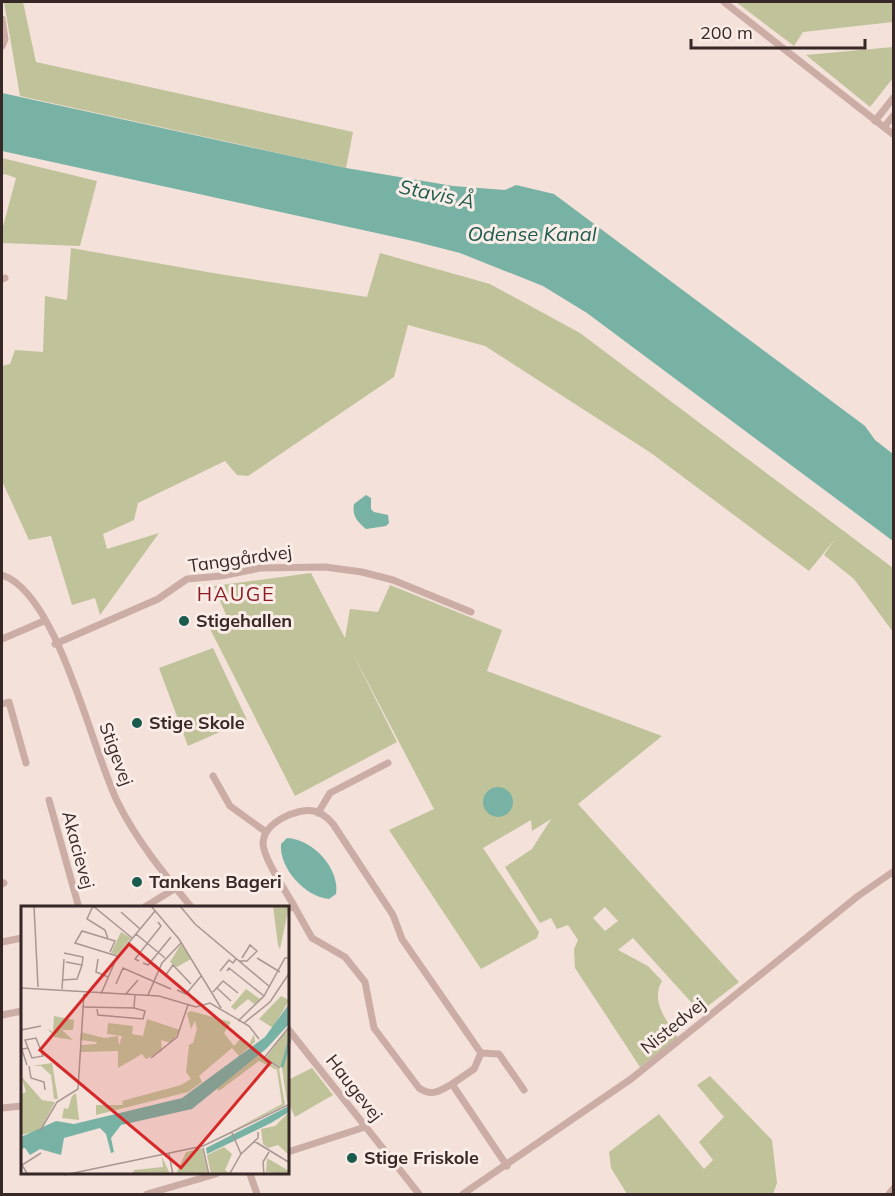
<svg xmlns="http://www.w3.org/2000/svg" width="895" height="1196" viewBox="0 0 895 1196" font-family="Mulish,sans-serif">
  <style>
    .green { fill: #c0c39a; fill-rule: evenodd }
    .water { fill: #78b2a5 }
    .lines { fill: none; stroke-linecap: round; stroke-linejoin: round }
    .minor { stroke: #ccada6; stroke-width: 7 }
    .poi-dot { fill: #1a5b4e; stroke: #faece7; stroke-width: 2 }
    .labels { text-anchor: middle; stroke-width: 6; stroke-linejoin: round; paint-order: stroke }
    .street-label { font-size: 18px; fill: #372827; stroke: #faece7 }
    .poi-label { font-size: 18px; font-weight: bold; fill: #372827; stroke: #faece7; text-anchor: start }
    .water-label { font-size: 20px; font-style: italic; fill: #1a5b4e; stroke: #faece7 }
    .neighbourhood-label { font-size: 20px; letter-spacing: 1.5px; fill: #8b1c1f; stroke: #faece7 }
    .inset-river { fill: none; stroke: #78b2a5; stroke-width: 3 }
    .inset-road { fill: none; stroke: #a89792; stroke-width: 1.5 }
    .view { fill: #d62828; fill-opacity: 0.15; stroke: #d62828; stroke-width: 3 }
    .inset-edge { fill: none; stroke: #372827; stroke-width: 3 }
  </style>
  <rect width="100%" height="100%" fill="#f3e1da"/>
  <!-- green -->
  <g class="green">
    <polygon points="4,2 23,2 36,62 353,132 346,168 20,96"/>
    <polygon points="736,2 893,2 893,22 803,32 794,46"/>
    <polygon points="893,47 893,78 870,107 806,55"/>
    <polygon points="2,158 97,181 80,246 2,243 2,230 16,178 5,174 2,175"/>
    <polygon points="71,248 219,274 367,297 380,253 490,284 580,333 893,568 893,632 854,579 824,555 835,539 809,571 651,453 485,346 408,325 394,377 248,476 237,475 225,461 138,503 134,520 103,534 107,549 159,533 100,615 95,598 72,605 51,536 29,540 2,481 2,366 10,364 15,350 43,352 45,296 67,300"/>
    <path d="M311,573L345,638L350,609L378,612L390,585L502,630L487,671L662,736L578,804L739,982L700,1012L633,938L618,950L648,966L662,981C650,1001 667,1021 678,1038L640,1067L575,968L574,949L578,940L568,925L557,929L551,918L540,923L505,867L532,849L551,819L532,831L531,820L483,848L539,932L537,938L481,969L389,830L434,809L352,652L397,742L295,796L208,625L226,615L214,586ZM605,907L618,921L605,931L593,918Z"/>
    <polygon points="213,648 247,720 188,746 159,668"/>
    <polygon points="312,1068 333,1095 295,1117 288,1102 288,1080"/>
    <polygon points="710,1076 772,1140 777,1183 773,1194 627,1194 611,1168 609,1152 659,1114 704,1169 713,1160 699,1142 724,1117 697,1085"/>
  </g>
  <!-- water -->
  <g class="water">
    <polygon points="2,93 346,168 453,186 505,190 516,185 554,194 865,426 875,440 893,454 893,541 587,313 543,286 460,253 413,241 2,151"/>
    <path d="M366,495L371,498V509L374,512L388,515L389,523L386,526L366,529C357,521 352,516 354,504Z"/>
    <circle cx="498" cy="802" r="15"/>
    <path d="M287,838C313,839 340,869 336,894L329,899C305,897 279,868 281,844Z"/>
  </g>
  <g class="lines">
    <!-- minor -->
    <g class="minor">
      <polyline points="724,2 894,135"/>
      <polyline points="2,19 5,39 2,46"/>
      <polyline points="875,121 894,97"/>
      <polyline points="884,127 894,115"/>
      <polyline points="2,279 5,278"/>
      <path d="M2,575C58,593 92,751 118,803C137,841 165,875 192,908"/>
      <polyline points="2,639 44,621"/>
      <polyline points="55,644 158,599 187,579 221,576 260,568 325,567 362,572 393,580 471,612"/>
      <polyline points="2,704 9,702 26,763"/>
      <polyline points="213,776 230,806 266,832"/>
      <polyline points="49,800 79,908"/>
      <polyline points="318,813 330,793 388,763"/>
      <polyline points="2,884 4,883"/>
      <path d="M294,906C286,891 263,858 263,843C264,822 297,808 314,811C323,813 328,818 333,824L393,915L402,939L481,1053L474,1069L452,1084"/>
      <polyline points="143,908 176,888"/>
      <path d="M288,909L294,906L312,938L345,957L365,982L374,1028L419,1088C432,1097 439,1091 452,1084L507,1166"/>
      <polyline points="2,942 22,938"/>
      <polyline points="2,1015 22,1011"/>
      <polyline points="288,1029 419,1194"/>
      <polyline points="481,1053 499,1054 524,1090"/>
      <polyline points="2,1108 22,1106"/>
      <polyline points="288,1152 365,1127"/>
      <polyline points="250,1174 257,1194"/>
      <polyline points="147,1194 216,1174"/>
      <polyline points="463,1194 631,1079 858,896 894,871"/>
      <polyline points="889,1194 894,1188"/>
    </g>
  </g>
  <!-- markers -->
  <g class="poi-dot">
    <circle cx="184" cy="621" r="6"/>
    <circle cx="137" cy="723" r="6"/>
    <circle cx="137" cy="882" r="6"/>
    <circle cx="352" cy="1158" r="6"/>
  </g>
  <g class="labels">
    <!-- street labels -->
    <g class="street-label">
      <text transform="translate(240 559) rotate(-8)" y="6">Tanggårdvej</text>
      <text transform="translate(116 754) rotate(70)" y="6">Stigevej</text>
      <text transform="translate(78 850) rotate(75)" y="6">Akacievej</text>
      <text transform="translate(673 1026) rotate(-39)" y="6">Nistedvej</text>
      <text transform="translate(354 1088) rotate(52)" y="6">Haugevej</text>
    </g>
    <!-- poi labels -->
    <g class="poi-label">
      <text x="196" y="627">Stigehallen</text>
      <text x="149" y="729">Stige Skole</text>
      <text x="149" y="888">Tankens Bageri</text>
      <text x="364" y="1164">Stige Friskole</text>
    </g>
    <!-- water labels -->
    <g class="water-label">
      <text transform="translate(437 194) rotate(12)" y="7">Stavis Å</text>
      <text x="532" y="241">Odense Kanal</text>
    </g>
    <!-- neighbourhood labels -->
    <g class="neighbourhood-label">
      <text x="236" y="601">HAUGE</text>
    </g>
  </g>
  <!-- overview -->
  <g transform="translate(21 906)">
    <rect width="268" height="268" fill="#f3e1da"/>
    <path d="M252,0H268L259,43L257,39ZM100,26L110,32L96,49L90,47ZM160,38L170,53L156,61L149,56ZM225,83L239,93L233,98L227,93L214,104L210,101ZM260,90L268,94L252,122L238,113ZM170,105L210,116L203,127L213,140L220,132L227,141L233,128L234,136L218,150L211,142L178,170L181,176L167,186L75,209V199H102L101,195L160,179L170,173L165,166L168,139L172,137L176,123L174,115L170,123L166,107ZM33,110L53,114L52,124H41L52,134L33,131L27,123L32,126ZM126,113L159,124L150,137L140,134L141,145L125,153L121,148L97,162V145L60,146V139L75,138L76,136L59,134L60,126L83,132L97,130L98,139L101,130L86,128L87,117L112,120L111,128L122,130ZM268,121L269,195L266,196L261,162L244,153ZM236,149L258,163L264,199L205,228L261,198L256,164L238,155L198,185L195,181ZM31,157L37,193H33L30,169L20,160H11ZM0,170L21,194L34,196L19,224L0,229V188L5,186ZM55,187L58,214L41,212L43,202L47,203L51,190ZM268,206V249L257,239L247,242L242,238L240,223L254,220ZM203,241L211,248L204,264L208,267L190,268L186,249ZM181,242L187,268H155L165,246ZM141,251L149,268L111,269L113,264L142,261ZM246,252L268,265V268L245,266Z" fill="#c0c39a"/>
    <path d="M268,98V118L245,143L171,203L100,219L90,232L93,246L90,247L85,228L79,222L43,232L40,249L19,243L9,249L4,242L0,243V231L35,215L53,218L161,192L244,131ZM268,200V206L250,217L186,248L185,242Z" fill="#78b2a5"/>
    <path class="inset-river" d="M261,161L269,133"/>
    <path class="inset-road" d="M13,0L17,81M130,0L158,33L200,102M159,0L174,18L249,81M100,6L119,23M115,28L144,52M87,33L84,24L66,13L72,0L111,32M89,46L94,35L61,25L54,37L96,50M43,47L62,51L61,59M236,52L259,66M77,53L75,66L87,71M118,55L114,53L140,20L137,16M218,55H226L236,45L229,39L221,52M122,57L127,59L150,31M199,65L208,54L212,57L215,53M206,65L208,62L243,90M144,70L152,59L170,78M42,74L56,73L61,59L45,56M95,78L102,62L150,83M0,82L138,90L175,101L189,97L228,120L238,133M196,82L210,95M41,83L43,53M156,84L165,88L181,69M192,86L202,75L217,87M80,88L96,51L134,5M104,89L117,74M127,89L141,57L160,37M61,101L113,102L114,89M76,103L77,109L122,113L124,105L113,102M217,115L243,90L264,52H269M223,117L249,96L269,66M0,124L20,120M0,141L6,159M1,143L7,142L11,152L22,150L15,132L4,134L7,142M130,152L156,131L167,99M8,160L10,172L23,176L24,184M259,162L243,152L269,120M19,225L36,196L57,183L63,88M211,227L220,248M233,235L269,257M182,242L188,269M148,248L152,269M7,269L1,259L20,247M43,269L182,240L269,198M208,269L220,248L237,232V226M243,269L242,256L248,246"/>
    <path class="view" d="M108,38L249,157L160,262L19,144Z"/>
    <rect width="268" height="268" class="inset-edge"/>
  </g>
  <!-- border -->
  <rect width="895" height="1196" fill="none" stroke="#372827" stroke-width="6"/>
  <!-- scale -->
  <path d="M691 39v9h174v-9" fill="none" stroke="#372827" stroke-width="3"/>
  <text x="700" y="39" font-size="18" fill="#372827" stroke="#faece7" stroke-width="4.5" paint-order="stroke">200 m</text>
</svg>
